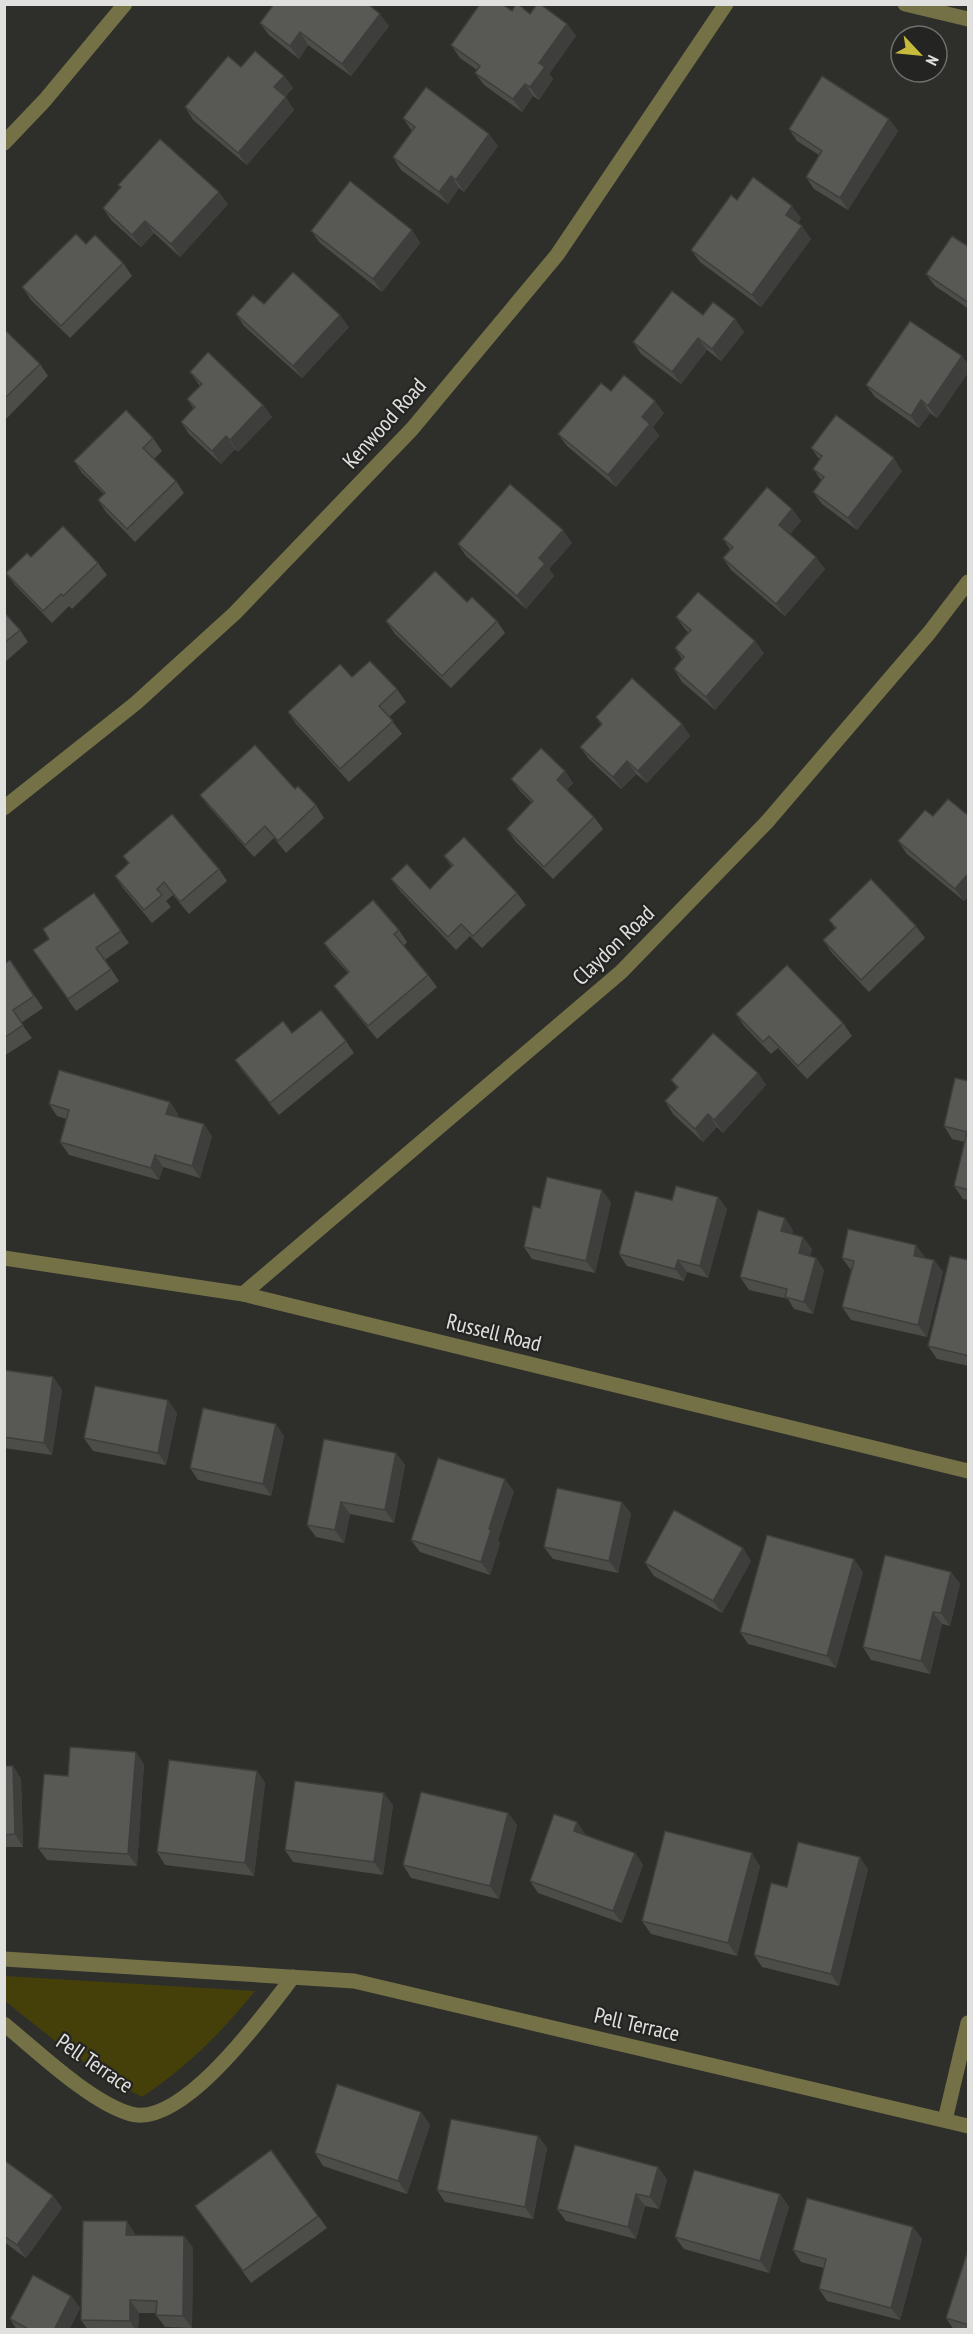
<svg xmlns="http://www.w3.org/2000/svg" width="973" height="2334" viewBox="0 0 973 2334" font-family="'PT Sans Narrow',sans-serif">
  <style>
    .green { fill: #454009 }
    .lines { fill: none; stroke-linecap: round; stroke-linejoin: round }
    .minor { stroke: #747147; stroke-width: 15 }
    .wall { fill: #4c4c49 }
    .shaded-wall { fill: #3e3e3c }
    .building { fill: #585855; stroke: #3e3e3c; stroke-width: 1.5 }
    .labels { text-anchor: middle; stroke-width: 4.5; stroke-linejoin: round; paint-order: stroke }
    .street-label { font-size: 22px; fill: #e0e0de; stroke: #242422 }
  </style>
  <rect width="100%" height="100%" fill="#2e2e2b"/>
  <!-- green -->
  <path class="green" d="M5,1976L255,1991C223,2031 185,2069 142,2097C92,2073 48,2035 5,2001Z"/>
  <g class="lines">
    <!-- minor -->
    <g class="minor">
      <polyline points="905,4 968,19"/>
      <polyline points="4,143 45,100 125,4"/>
      <polyline points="4,808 136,703 235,613 412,429 557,255 726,4"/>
      <polyline points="4,1258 243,1294 968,1471"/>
      <polyline points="243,1294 621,972 766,823 929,633 968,582"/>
      <polyline points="4,1959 354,1981 968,2126"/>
      <path d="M4,2024C37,2051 91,2103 131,2114C183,2128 265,2013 293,1977"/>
      <polyline points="945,2120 968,2023"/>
    </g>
  </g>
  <!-- wall -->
  <g class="wall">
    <polygon points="530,14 567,24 576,36 549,74 553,79 539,100 533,96 522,112 484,85 475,73 477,70 460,58 451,45"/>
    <polygon points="260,23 389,26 351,76 308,45 299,59 269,35"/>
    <polygon points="241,67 284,76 293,88 285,97 294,110 247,165 193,120 185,107"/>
    <polygon points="403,118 498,146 464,192 459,188 448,204 401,170 393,157 412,131"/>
    <polygon points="889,119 898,131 848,210 814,189 806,177 819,155 797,141 789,129"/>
    <polygon points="118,185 228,204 180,257 154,233 141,247 111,220 103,208 121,188"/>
    <polygon points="737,200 801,218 798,223 811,239 761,307 700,262 691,250"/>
    <polygon points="412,230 420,243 382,292 320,243 311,231"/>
    <polygon points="86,244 123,263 132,276 70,338 31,300 22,287"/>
    <polygon points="969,247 969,309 935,286 926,274"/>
    <polygon points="264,304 349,327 302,378 244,326 236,314"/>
    <polygon points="703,315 735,319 744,332 721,361 707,350 681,384 641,354 633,342"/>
    <polygon points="4,329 40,364 48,376 6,419 4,418"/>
    <polygon points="962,356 969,366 969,371 937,418 930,413 919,428 875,397 866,385"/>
    <polygon points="190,372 263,405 272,417 238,452 235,449 221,464 189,434 181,422 193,408 187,399 200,386"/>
    <polygon points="611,391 664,413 653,427 659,436 616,487 567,446 558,434"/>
    <polygon points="153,438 162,451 154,459 176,481 184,493 135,542 106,512 98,500 104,494 82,473 74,461"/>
    <polygon points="811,448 902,471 857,530 822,504 813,492 822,481 813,469 820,460"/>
    <polygon points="792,509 801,521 790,534 825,569 785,616 731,570 723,558 730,549 723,539"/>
    <polygon points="572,543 549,569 554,576 526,609 466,556 458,544"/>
    <polygon points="31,557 98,563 107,575 72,609 69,606 52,623 15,585 6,573"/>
    <polygon points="467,602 497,621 505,633 451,688 395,634 386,621"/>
    <polygon points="4,612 20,630 28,642 4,663"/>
    <polygon points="676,617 764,653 715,710 682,682 674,669 682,659 675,648 688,632 685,629"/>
    <polygon points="352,677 397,689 406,702 389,717 402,734 349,782 296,724 288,712"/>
    <polygon points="596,717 682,724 690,736 647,783 636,774 621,789 589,759 580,747 601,725"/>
    <polygon points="565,771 573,783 567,790 594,817 603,829 553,879 515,841 507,829 532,803 520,791 511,779"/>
    <polygon points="295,789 316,805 324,818 286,853 274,838 254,857 209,807 200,795"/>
    <polygon points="933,816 969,816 969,896 964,901 907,854 898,841"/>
    <polygon points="123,856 219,869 227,881 189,914 173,895 166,901 171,907 152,923 123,888 115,876 129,864"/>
    <polygon points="444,856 517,893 526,905 482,948 470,936 456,950 400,891 391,879 430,889 452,867"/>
    <polygon points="94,893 129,943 105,960 119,981 76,1011 33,950 49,939"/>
    <polygon points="829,920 916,926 925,938 869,992 832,953 823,940 835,929"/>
    <polygon points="399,930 407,942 404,946 428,975 437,987 377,1039 343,998 334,986 348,973 332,955 324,943"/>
    <polygon points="10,960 43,1008 21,1023 32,1038 4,1056 4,964"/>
    <polygon points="736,1014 843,1023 852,1036 807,1079 778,1048 771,1054 744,1026"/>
    <polygon points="292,1033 346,1041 354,1053 279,1115 244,1073 235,1060"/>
    <polygon points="758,1073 766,1085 723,1133 717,1127 703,1142 673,1114 665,1101 677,1088 671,1080"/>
    <polygon points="969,1081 969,1200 963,1199 954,1186 965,1142 952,1139 944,1126"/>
    <polygon points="170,1102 178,1114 178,1117 212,1136 200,1178 163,1167 159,1180 69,1155 60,1142 66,1119 57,1116 49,1104"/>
    <polygon points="718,1197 727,1209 708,1278 687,1272 684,1281 627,1266 619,1254 672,1200"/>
    <polygon points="611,1202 595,1273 532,1259 524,1247 540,1208"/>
    <polygon points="793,1230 792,1234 803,1237 812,1249 810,1256 816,1258 824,1270 813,1314 794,1309 788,1299 749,1290 740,1277"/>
    <polygon points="916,1245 924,1258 934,1260 943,1272 927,1337 851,1320 842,1307 851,1270 842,1258"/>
    <polygon points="969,1260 969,1366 937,1359 928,1346"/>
    <polygon points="4,1370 53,1377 62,1390 52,1455 4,1448"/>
    <polygon points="177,1413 166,1465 93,1451 84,1438"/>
    <polygon points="284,1436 271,1496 198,1480 190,1468"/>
    <polygon points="396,1453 405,1465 394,1523 350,1514 344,1543 316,1537 307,1525"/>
    <polygon points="514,1491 498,1540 500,1543 490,1575 420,1552 411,1540"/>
    <polygon points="622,1502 631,1514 618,1573 553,1559 544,1547"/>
    <polygon points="743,1548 751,1561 722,1613 654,1576 645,1563"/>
    <polygon points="863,1572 836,1668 748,1644 740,1632"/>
    <polygon points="951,1572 960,1584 950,1626 942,1624 930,1674 871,1660 863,1647"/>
    <polygon points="144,1764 137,1866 47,1860 38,1848 68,1776"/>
    <polygon points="4,1766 13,1766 21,1779 23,1847 4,1847"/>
    <polygon points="257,1771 265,1783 254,1876 165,1865 157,1852"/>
    <polygon points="393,1805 383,1875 293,1862 285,1850"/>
    <polygon points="508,1813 517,1825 499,1899 411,1878 403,1865"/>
    <polygon points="586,1835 635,1853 643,1865 622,1923 538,1893 530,1881"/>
    <polygon points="760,1866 737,1956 651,1934 642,1921"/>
    <polygon points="868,1869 839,1986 762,1967 754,1955"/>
    <polygon points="421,2112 430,2125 407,2194 323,2166 315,2153"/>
    <polygon points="538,2136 547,2148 533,2219 445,2202 437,2190"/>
    <polygon points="271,2150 327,2228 251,2283 195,2206"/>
    <polygon points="4,2160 53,2196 62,2208 26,2258 4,2242"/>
    <polygon points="658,2167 667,2180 659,2209 645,2206 636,2239 566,2221 557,2209"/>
    <polygon points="780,2194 789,2207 769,2273 684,2249 675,2237"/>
    <polygon points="913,2227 922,2239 900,2320 827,2301 819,2289 824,2268 801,2262 793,2250"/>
    <polygon points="135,2234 135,2235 184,2236 193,2248 192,2328 165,2327 156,2315 157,2313 139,2313 138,2330 88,2330 81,2320"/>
    <polygon points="969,2247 969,2330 954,2330 946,2318"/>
    <polygon points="71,2296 80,2308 69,2330 17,2330 10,2319"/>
  </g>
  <!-- shaded-wall -->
  <g class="shaded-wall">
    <polygon points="380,14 389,26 351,76 342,64"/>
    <polygon points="567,24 576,36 549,74 553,79 539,100 530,87 539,63"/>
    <polygon points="300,32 308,45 299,59 290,46"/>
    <polygon points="284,76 293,88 283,99 274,87"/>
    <polygon points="525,84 533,96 522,112 513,99"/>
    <polygon points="286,97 294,110 247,165 238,153"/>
    <polygon points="889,119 898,131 848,210 840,198"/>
    <polygon points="489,134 498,146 464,192 456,180"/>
    <polygon points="451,176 459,188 448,204 439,192"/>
    <polygon points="219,192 228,204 180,257 171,244"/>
    <polygon points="792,206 801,218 795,227 786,215"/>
    <polygon points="145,221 154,233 141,247 132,235"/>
    <polygon points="802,226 811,239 761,307 752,295"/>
    <polygon points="412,230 420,243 382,292 373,279"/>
    <polygon points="340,315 349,327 302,378 293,366"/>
    <polygon points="735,319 744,332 721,361 712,349"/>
    <polygon points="698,338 707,350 681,384 672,372"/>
    <polygon points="962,356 969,366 969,371 937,418 928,406"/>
    <polygon points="921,400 930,413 919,428 911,416"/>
    <polygon points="655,401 664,413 653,427 659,436 616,487 608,475 642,417"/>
    <polygon points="263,405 272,417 238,452 230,440"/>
    <polygon points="226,436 235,449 221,464 212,451"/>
    <polygon points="894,458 902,471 857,530 848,518"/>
    <polygon points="792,509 801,521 788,537 779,525"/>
    <polygon points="563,530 572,543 549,569 554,576 526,609 517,596 539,558"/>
    <polygon points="816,557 825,569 785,616 776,604"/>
    <polygon points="755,641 764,653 715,710 706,697"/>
    <polygon points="682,724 690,736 647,783 638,771"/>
    <polygon points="627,761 636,774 621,789 613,777"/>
    <polygon points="565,771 573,783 565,792 557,780"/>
    <polygon points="966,876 969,880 969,896 964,901 955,889"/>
    <polygon points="758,1073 766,1085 723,1133 714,1120"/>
    <polygon points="170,1102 178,1114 175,1126 166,1114"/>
    <polygon points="708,1114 717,1127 703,1142 695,1129"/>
    <polygon points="204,1124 212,1136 200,1178 192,1166"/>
    <polygon points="155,1155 163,1167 159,1180 151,1168"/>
    <polygon points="602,1190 611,1202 595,1273 586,1261"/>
    <polygon points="718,1197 727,1209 708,1278 700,1266"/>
    <polygon points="785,1218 793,1230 790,1244 781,1231"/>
    <polygon points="803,1237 812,1249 807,1266 799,1253"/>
    <polygon points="916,1245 925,1257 922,1268 914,1256"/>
    <polygon points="816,1258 824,1270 813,1314 804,1302"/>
    <polygon points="678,1260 687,1272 684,1281 675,1269"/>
    <polygon points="934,1260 943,1272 927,1337 918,1325"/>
    <polygon points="53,1377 62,1390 52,1455 44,1443"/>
    <polygon points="168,1400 177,1413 166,1465 158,1453"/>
    <polygon points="276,1424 284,1436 271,1496 263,1484"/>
    <polygon points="396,1453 405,1465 394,1523 385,1510"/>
    <polygon points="505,1479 514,1491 498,1540 500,1543 490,1575 481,1562 489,1529"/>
    <polygon points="341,1502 350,1514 344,1543 335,1530"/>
    <polygon points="622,1502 631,1514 618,1573 609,1561"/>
    <polygon points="743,1548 751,1561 722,1613 713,1601"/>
    <polygon points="854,1559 863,1572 836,1668 827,1656"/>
    <polygon points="951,1572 960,1584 950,1626 941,1613"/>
    <polygon points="933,1612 942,1624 930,1674 921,1661"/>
    <polygon points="136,1752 144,1764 137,1866 128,1854"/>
    <polygon points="13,1766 21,1779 23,1847 15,1834"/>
    <polygon points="257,1771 265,1783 254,1876 245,1863"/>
    <polygon points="384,1793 393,1805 383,1875 374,1862"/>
    <polygon points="508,1813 517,1825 499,1899 490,1886"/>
    <polygon points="577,1822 586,1835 583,1843 574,1831"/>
    <polygon points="635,1853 643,1865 622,1923 613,1911"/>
    <polygon points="752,1853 760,1866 737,1956 728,1943"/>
    <polygon points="860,1857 868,1869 839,1986 831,1974"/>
    <polygon points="421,2112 430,2125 407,2194 398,2181"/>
    <polygon points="538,2136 547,2148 533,2219 525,2207"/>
    <polygon points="658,2167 667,2180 659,2209 650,2197"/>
    <polygon points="636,2194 645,2206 636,2239 628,2227"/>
    <polygon points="780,2194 789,2207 769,2273 760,2261"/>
    <polygon points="53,2196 62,2208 26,2258 17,2245"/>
    <polygon points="127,2221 135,2234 135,2247 126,2235"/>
    <polygon points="913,2227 922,2239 900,2320 891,2308"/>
    <polygon points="184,2236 193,2248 192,2328 183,2316"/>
    <polygon points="71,2296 80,2308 69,2330 54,2330"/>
    <polygon points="130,2300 139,2313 138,2330 135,2330 130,2321"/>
  </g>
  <!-- building -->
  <g class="building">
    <polygon points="274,4 368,4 380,14 342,64 300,32 290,46 260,23"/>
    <polygon points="480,4 502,4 512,11 516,4 518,4 530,14 537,4 540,4 567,24 539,63 545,67 530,87 525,84 513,99 475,73 480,66 451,45"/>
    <polygon points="255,51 284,76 274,87 286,97 238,153 185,107 228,56 241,67"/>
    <polygon points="822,76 889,119 840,198 806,177 822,151 789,129"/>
    <polygon points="426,87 489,134 456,180 451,176 439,192 393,157 415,127 403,118"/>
    <polygon points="160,139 219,192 171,244 145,221 132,235 103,208 121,187 118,185"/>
    <polygon points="753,177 792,206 786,215 802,226 752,295 691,250 731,195 737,200"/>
    <polygon points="350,181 412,230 373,279 311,231"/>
    <polygon points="76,234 86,244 95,235 123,263 61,326 22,287"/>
    <polygon points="952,236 969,247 969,303 926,274"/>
    <polygon points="293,272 340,315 293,366 236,314 253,295 264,304"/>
    <polygon points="672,291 703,315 713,302 735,319 712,349 698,338 672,372 633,342"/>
    <polygon points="910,321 962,356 928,406 921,400 911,416 866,385"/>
    <polygon points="4,329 40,364 4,399"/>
    <polygon points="208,352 263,405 230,440 226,436 212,451 181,422 195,407 187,399 202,384 190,372"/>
    <polygon points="624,375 655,401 642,417 650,424 608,475 558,434 601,383 611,391"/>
    <polygon points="126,410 153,438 143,448 176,481 127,529 98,500 105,493 74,461"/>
    <polygon points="836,415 894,458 848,518 813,492 824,477 813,469 822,456 811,448"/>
    <polygon points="510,484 563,530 539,558 545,564 517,596 458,544"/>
    <polygon points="767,487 792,509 779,525 816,557 776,604 723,558 733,547 723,539"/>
    <polygon points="63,526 98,563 63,596 61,594 43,611 6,573 27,553 31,557"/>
    <polygon points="435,571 467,602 472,597 497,621 442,676 386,621"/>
    <polygon points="698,592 755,641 706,697 674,669 684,657 675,648 691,630 676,617"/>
    <polygon points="4,612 20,630 4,643"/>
    <polygon points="370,661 397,689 379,706 393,721 340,769 288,712 340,664 352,677"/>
    <polygon points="632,678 682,724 638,771 627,761 613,777 580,747 602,724 596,717"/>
    <polygon points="255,745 295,789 298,786 316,805 278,841 265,826 245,845 200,795"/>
    <polygon points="541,748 565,771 557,780 594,817 544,867 507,829 533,801 511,779"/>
    <polygon points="948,799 969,816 969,878 966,876 955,889 898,841 925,810 933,816"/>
    <polygon points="172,814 219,869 180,902 164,882 157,889 162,895 144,910 115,876 129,863 123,856"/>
    <polygon points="464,837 517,893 473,936 461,924 448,937 391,879 407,864 430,889 453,865 444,856"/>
    <polygon points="871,879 916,926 861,980 823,940 836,928 829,920"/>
    <polygon points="94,893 121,931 96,948 111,969 68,999 33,950 49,939 43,929"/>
    <polygon points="373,900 399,930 394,934 428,975 368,1026 334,986 349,972 324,943"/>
    <polygon points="10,960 34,996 13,1010 23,1025 4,1038 4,964"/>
    <polygon points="787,965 843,1023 798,1066 769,1036 763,1042 736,1014"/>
    <polygon points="321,1010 346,1041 270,1103 235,1060 283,1021 292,1033"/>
    <polygon points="713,1033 758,1073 714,1120 708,1114 695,1129 665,1101 678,1087 671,1080"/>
    <polygon points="59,1070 170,1102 166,1114 204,1124 192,1166 155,1155 151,1168 60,1142 69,1110 49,1104"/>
    <polygon points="955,1078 969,1081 969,1190 954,1186 967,1132 944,1126"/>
    <polygon points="547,1177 602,1190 586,1261 524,1247 533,1206 540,1208"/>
    <polygon points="676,1186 718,1197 700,1266 678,1260 675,1269 619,1254 635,1191 672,1200"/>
    <polygon points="758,1210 785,1218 781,1231 803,1237 799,1253 816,1258 804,1302 785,1297 787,1289 740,1277"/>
    <polygon points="848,1229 916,1245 914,1256 934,1260 918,1325 842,1307 854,1261 842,1258"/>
    <polygon points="950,1256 969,1260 969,1356 928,1346"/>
    <polygon points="4,1370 53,1377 44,1443 4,1437"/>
    <polygon points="95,1386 168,1400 158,1453 84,1438"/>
    <polygon points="203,1408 276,1424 263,1484 190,1468"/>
    <polygon points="324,1439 396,1453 385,1510 341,1502 335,1530 307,1525"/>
    <polygon points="438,1458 505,1479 489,1529 491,1530 481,1562 411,1540"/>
    <polygon points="557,1488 622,1502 609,1561 544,1547"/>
    <polygon points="674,1510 743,1548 713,1601 645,1563"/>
    <polygon points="767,1535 854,1559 827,1656 740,1632"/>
    <polygon points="885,1555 951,1572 941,1613 933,1612 921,1661 863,1647"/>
    <polygon points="70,1747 136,1752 128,1854 38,1848 44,1774 68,1776"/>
    <polygon points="169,1760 257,1771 245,1863 157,1852"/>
    <polygon points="4,1766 13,1766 15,1834 4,1835"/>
    <polygon points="295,1781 384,1793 374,1862 285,1850"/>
    <polygon points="421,1792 508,1813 490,1886 403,1865"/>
    <polygon points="554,1814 577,1822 574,1831 635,1853 613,1911 530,1881"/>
    <polygon points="665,1831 752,1853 728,1943 642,1921"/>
    <polygon points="798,1842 860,1857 831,1974 754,1955 771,1883 787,1887"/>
    <polygon points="337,2084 421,2112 398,2181 315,2153"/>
    <polygon points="451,2119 538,2136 525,2207 437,2190"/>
    <polygon points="575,2145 658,2167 650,2197 636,2194 628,2227 557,2209"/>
    <polygon points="271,2150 318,2216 243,2271 195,2206"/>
    <polygon points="4,2160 53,2196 17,2245 4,2236"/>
    <polygon points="694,2170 780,2194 760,2261 675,2237"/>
    <polygon points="807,2198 913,2227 891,2308 819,2289 826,2259 793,2250"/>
    <polygon points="83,2221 127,2221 126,2235 184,2236 183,2316 156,2315 157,2301 130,2300 130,2321 81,2320"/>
    <polygon points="969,2247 969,2325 946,2318"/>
    <polygon points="33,2275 71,2296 54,2330 30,2330 10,2319"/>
  </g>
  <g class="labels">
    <!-- street labels -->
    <g class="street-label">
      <text transform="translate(384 423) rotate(-48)" y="8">Kenwood Road</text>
      <text transform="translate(613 945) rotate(-44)" y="8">Claydon Road</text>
      <text transform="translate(494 1332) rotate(14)" y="8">Russell Road</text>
      <text transform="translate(637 2024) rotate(13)" y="8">Pell Terrace</text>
      <text transform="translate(95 2063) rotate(34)" y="8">Pell Terrace</text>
    </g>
  </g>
  <!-- border -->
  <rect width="973" height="2334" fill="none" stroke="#e0e0de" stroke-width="12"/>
  <!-- north arrow -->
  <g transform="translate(919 54) rotate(116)"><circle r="28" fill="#242422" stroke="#6f6f6d" stroke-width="1.5"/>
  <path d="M0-4.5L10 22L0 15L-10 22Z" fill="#c7bb3b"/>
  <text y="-9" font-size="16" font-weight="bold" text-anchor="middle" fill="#e0e0de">N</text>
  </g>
</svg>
